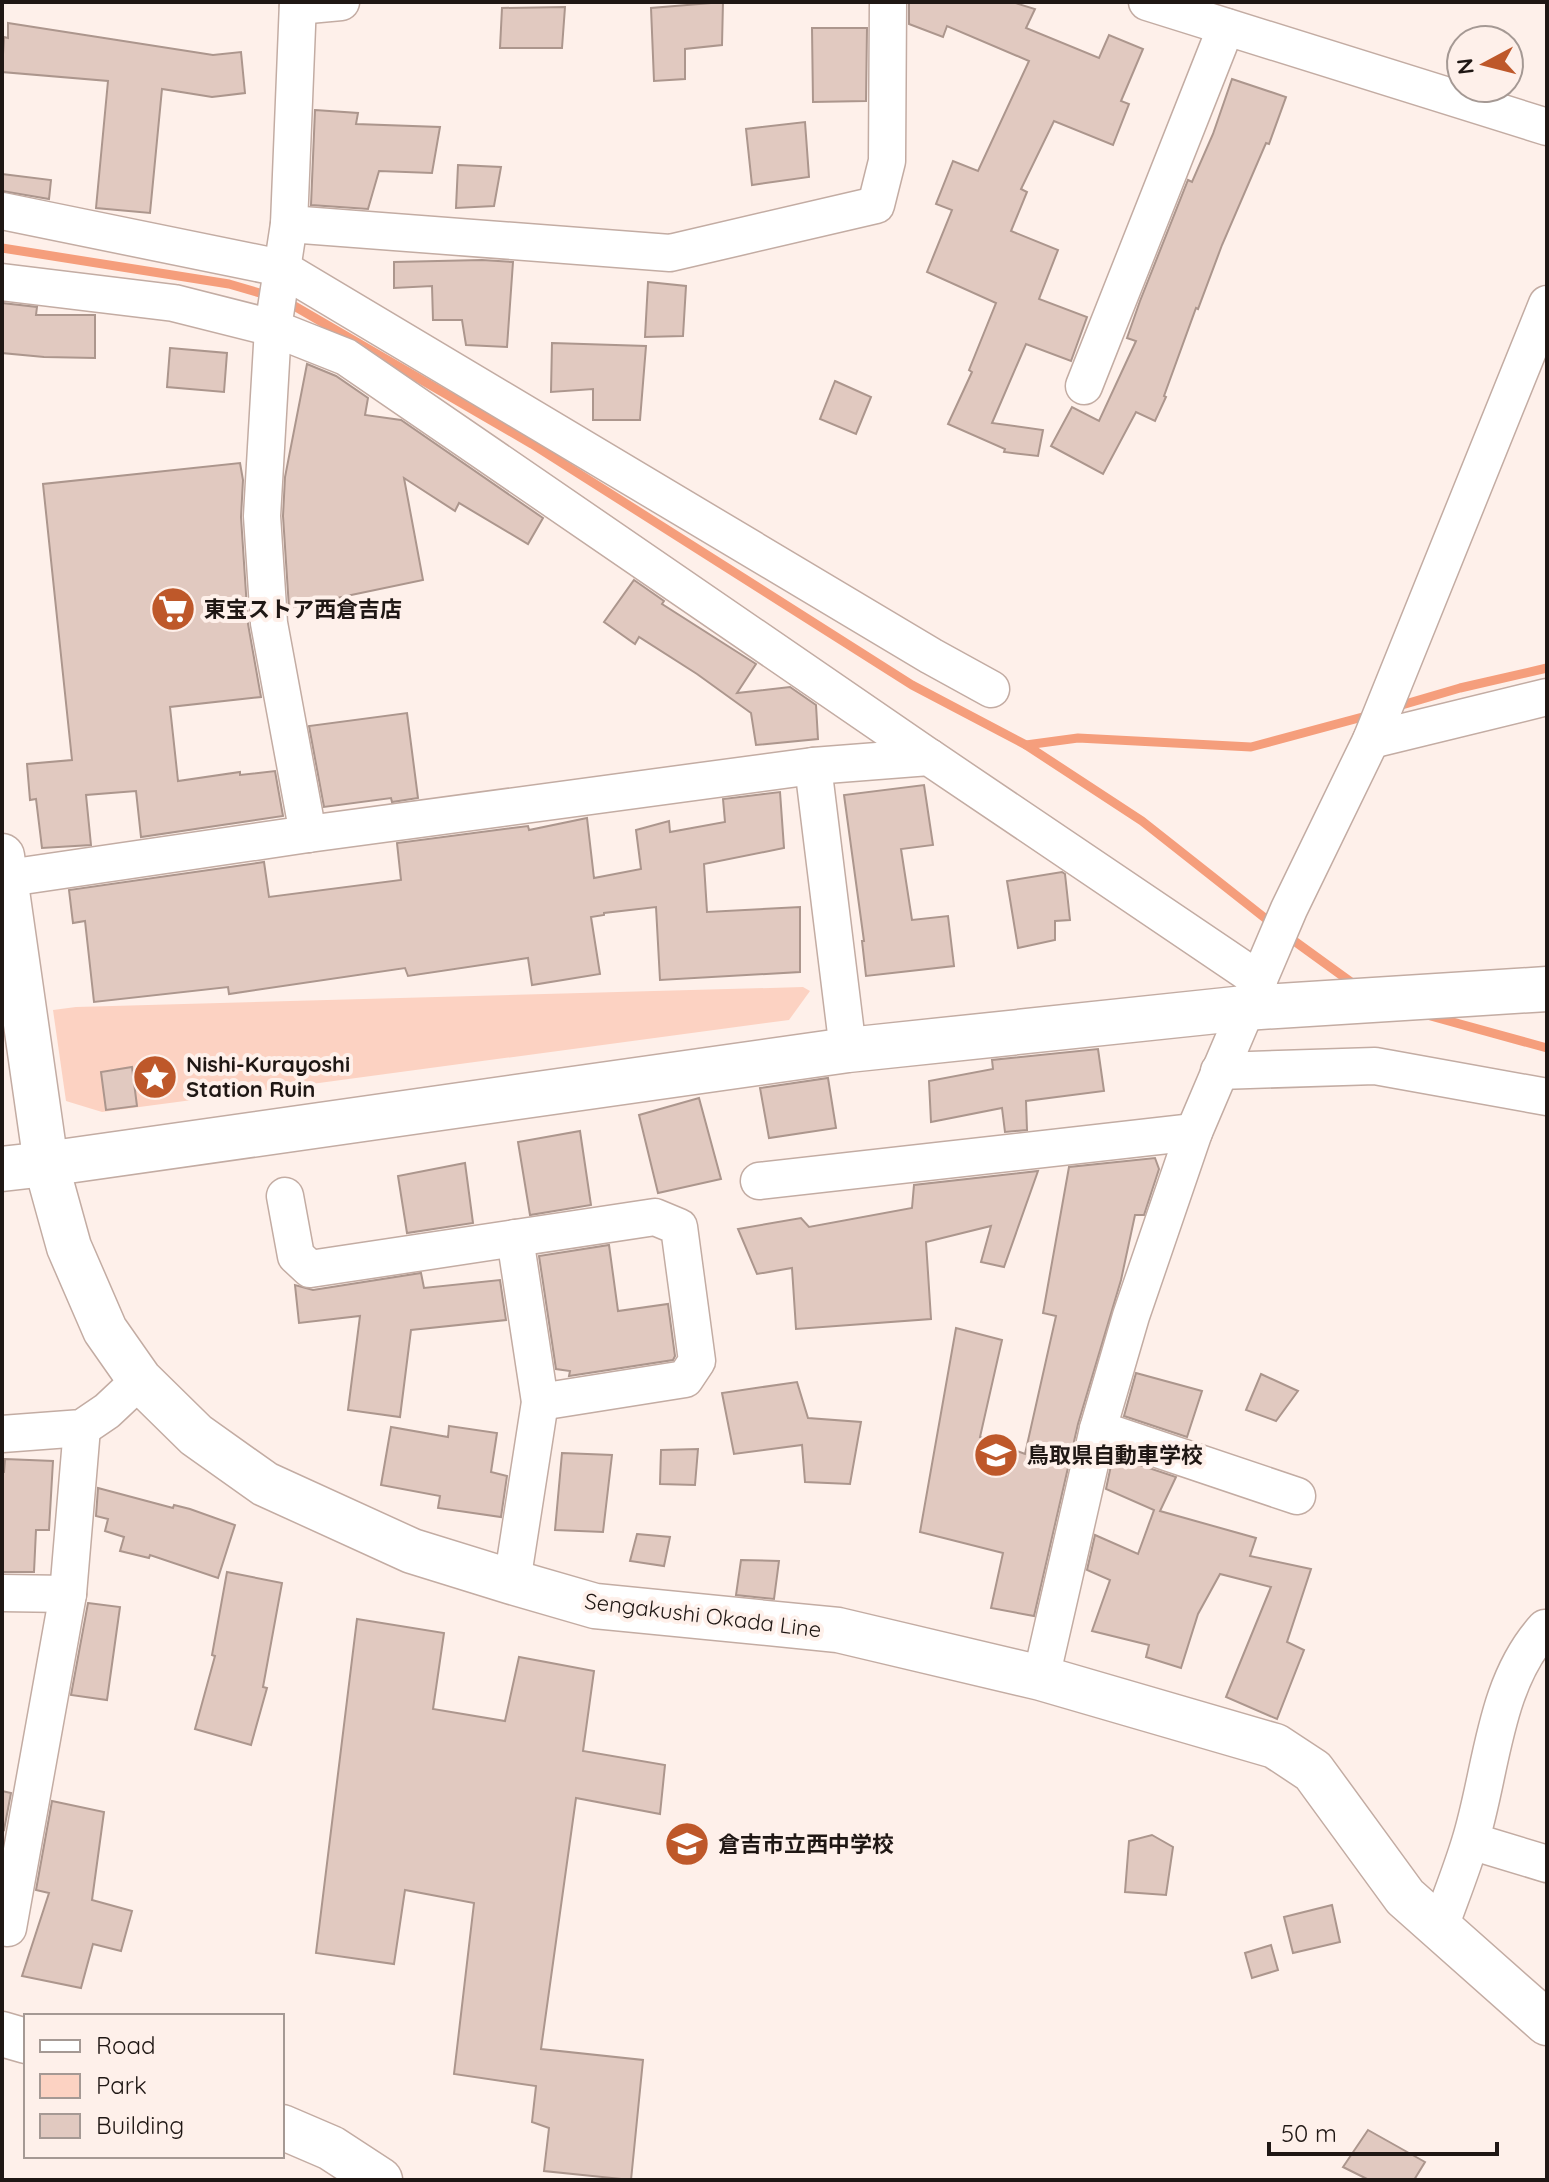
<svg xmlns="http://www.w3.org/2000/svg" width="1549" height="2182" viewBox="0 0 1549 2182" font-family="Quicksand,'Noto Sans JP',sans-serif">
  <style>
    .green { fill: #fcd2c2 }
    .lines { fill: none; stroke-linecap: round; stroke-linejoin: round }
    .stream { stroke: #f59e7c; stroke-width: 9 }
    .building { fill: #e1c9c0; stroke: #ac968d; stroke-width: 2 }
    .minor-casing { stroke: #c3aca3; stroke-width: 39 }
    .tertiary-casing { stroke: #c3aca3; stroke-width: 47 }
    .secondary-casing { stroke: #c3aca3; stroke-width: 47 }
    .primary-casing { stroke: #c3aca3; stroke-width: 47 }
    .minor { stroke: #fff; stroke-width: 36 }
    .tertiary { stroke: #fff; stroke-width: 44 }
    .secondary { stroke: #fff; stroke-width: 44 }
    .primary { stroke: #fff; stroke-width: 44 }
    .labels { text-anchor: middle; stroke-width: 8; stroke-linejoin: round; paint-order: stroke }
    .poi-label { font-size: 22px; font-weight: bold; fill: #1f1714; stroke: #fef0ea; text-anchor: start }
    .street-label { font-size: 22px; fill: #1f1714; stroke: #fef0ea }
  </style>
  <rect width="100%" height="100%" fill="#fef0ea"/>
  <!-- green -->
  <polygon class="green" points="803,987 810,991 789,1020 102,1112 66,1101 53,1010 76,1007"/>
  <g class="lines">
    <!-- stream -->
    <g class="stream">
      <polyline points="2,248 229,284 270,296"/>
      <polyline points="284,300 532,444 912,685 1026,745 1142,821 1275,926"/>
      <polyline points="1395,707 1460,688 1547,668"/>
      <polyline points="1026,745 1078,738 1251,747 1370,715"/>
      <polyline points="1286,935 1355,985"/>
      <polyline points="1427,1015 1547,1048"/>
    </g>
  </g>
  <!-- building -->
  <g class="building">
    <polygon points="723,2 722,45 685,49 685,79 654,81 651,8"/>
    <polygon points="909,2 1012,2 1035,9 1026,28 1099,58 1109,35 1143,49 1121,101 1129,104 1113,145 1054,121 1021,189 1027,192 1011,231 1058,250 1039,299 1087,317 1071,361 1026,344 992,423 1043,430 1038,456 1004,452 1005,449 948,424 972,372 969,370 996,303 927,272 952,210 936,204 953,161 978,171 1029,61 947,26 943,37 909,24"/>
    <polygon points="565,7 562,48 500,48 502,8"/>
    <polygon points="8,23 213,55 241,52 245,93 212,97 162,89 150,213 96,208 108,81 2,72 4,37 8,38"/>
    <polygon points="812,28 867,28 866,101 813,102"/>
    <polygon points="1232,79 1286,97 1269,144 1266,143 1222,245 1198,309 1196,308 1164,396 1166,397 1155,421 1136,412 1103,474 1051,446 1072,407 1099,421 1136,341 1127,338 1140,301 1188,180 1192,182 1213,134"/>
    <polygon points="315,110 358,113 356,124 440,127 432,173 379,171 368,209 311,205"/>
    <polygon points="805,122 809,177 752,185 746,129"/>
    <polygon points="458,165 501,167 494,206 456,208"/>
    <polygon points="2,174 51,180 49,199 2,191"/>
    <polygon points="482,260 513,262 507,347 466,345 462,320 433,320 432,286 394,288 394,262"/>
    <polygon points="648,282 686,286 683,336 645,337"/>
    <polygon points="2,303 37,307 36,315 95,315 95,358 44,357 2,353"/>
    <polygon points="552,343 646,346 640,420 593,420 593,389 551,392"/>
    <polygon points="170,348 227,353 224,392 167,387"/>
    <polygon points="307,364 336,376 368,398 365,415 401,420 543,518 528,544 459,503 455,511 404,478 423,580 289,608 283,516 285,477"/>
    <polygon points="835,381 871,397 856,434 820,419"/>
    <polygon points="240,463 243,480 241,517 248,624 261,697 170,707 178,781 240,772 240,775 275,771 283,816 141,837 136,791 86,795 91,845 42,848 36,799 30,800 27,764 72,760 43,484"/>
    <polygon points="634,580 664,601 662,604 756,664 737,693 790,687 816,705 818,739 756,745 751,713 697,674 639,637 635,644 604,622"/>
    <polygon points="407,713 418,798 392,802 391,798 324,807 309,726"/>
    <polygon points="924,785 933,845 901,849 912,920 948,916 954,966 866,976 862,941 864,941 844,795"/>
    <polygon points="780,792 784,848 704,864 707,912 800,907 800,972 660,980 656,907 604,913 604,915 591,917 600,974 532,985 528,958 408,976 405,968 229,994 228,987 94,1002 85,921 73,923 69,890 264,862 269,897 401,880 397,843 528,826 529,830 587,818 594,878 641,869 636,830 669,821 670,832 725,822 723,799"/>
    <polygon points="1062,872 1065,874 1070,920 1055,921 1055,940 1018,948 1007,881"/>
    <polygon points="1098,1049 1104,1091 1026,1101 1027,1130 1005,1132 1002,1108 931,1122 929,1081 993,1069 992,1060"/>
    <polygon points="132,1067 137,1106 106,1110 101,1072"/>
    <polygon points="828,1078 836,1128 769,1138 760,1088"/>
    <polygon points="699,1098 721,1179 658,1193 639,1115"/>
    <polygon points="580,1131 591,1205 530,1215 518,1142"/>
    <polygon points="1155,1158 1159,1169 1144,1215 1135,1215 1121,1280 1078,1424 1034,1616 991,1608 1003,1553 920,1532 956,1328 1002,1340 980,1437 1025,1454 1056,1316 1043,1313 1069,1167"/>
    <polygon points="465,1163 473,1223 407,1233 398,1176"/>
    <polygon points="1038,1171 1004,1267 981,1262 991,1226 926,1242 931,1319 796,1329 792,1268 757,1274 738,1229 801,1218 809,1227 912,1208 914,1185"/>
    <polygon points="609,1245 618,1311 668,1304 675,1356 673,1360 569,1376 570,1371 556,1369 539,1256"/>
    <polygon points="421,1273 424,1288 500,1280 506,1320 411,1330 400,1417 348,1410 360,1316 299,1323 295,1285 313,1290"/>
    <polygon points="1136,1373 1202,1391 1187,1437 1124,1416"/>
    <polygon points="1261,1374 1298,1391 1276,1421 1246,1410"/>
    <polygon points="797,1382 808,1418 861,1422 850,1484 805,1482 802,1445 734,1454 722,1393"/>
    <polygon points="449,1426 497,1433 491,1472 507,1476 501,1517 438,1508 440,1496 381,1485 391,1427 448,1437"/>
    <polygon points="698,1449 695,1485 660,1484 661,1450"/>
    <polygon points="562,1453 612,1455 603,1532 555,1530"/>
    <polygon points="1113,1456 1176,1477 1160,1511 1256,1538 1250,1556 1311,1569 1287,1642 1304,1650 1277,1719 1226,1697 1271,1587 1220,1574 1198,1614 1181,1668 1146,1657 1149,1645 1092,1631 1110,1580 1087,1570 1095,1535 1138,1554 1154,1510 1106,1489"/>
    <polygon points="5,1459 53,1461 49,1530 36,1530 34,1572 2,1572 2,1472 4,1472"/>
    <polygon points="98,1488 173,1508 174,1505 190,1509 235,1525 218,1578 150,1555 149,1558 120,1551 124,1537 105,1531 108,1519 96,1516"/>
    <polygon points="637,1534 670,1537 664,1566 630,1561"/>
    <polygon points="741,1560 779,1561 774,1599 736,1595"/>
    <polygon points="227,1572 282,1583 263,1687 267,1688 251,1745 195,1729 215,1656 212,1655"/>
    <polygon points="88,1603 120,1607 107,1700 71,1695"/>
    <polygon points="357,1619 444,1633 433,1709 505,1721 519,1657 594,1671 583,1751 665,1765 660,1814 576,1798 541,2049 643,2060 631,2180 544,2171 549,2128 532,2122 536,2086 454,2074 474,1903 405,1890 394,1964 316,1953"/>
    <polygon points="2,1791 11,1793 4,1830 2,1829"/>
    <polygon points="52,1801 104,1812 92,1900 132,1911 121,1951 93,1944 81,1988 22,1976 49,1893 36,1890"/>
    <polygon points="1152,1835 1173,1847 1166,1895 1125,1892 1129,1841"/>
    <polygon points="1332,1905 1340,1942 1293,1953 1284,1917"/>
    <polygon points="1271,1945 1278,1970 1252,1978 1245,1953"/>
    <polygon points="1368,2130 1425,2162 1414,2180 1369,2180 1343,2167"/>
  </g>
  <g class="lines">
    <!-- minor casing -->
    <g class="minor-casing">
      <g id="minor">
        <polyline points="298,2 289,224 273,328 262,516 269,623 308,834"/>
        <polyline points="1147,2 1547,127"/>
        <polyline points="298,6 341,2"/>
        <polyline points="2,211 281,268 931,656 991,689"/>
        <polyline points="289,224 670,253 876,205 887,161 888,2"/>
        <polyline points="2,282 174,303 273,328 346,357 929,757"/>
        <polyline points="1084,386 1226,27"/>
        <polyline points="1371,740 1547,697"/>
        <polyline points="813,766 848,1050"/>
        <polyline points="2,879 308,834 813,766 929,757 1259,980"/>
        <polyline points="1219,1071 1375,1066 1547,1097"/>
        <polyline points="759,1181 1194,1132"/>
        <polyline points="285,1196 296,1256 310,1269 655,1217 679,1227 697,1361 685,1379 540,1402"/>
        <polyline points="1098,1429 1297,1496"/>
        <polyline points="2,1434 82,1428 107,1411 140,1380"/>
        <polyline points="512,1582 540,1402 515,1238"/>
        <polyline points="2,1593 68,1594"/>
        <polyline points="1041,1678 1098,1429 1131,1316 1194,1132 1289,909 1371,740 1547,304"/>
        <polyline points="1471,1841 1547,1864"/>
        <polyline points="8,1928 68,1594 82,1428"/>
        <path d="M1439,1930C1449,1901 1461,1872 1470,1842C1492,1772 1493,1685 1545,1628L1547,1630"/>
      </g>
    </g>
    <!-- tertiary casing -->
    <g class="tertiary-casing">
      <polyline id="tertiary" points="46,1164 848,1050 1245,1008 1547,989"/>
    </g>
    <!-- secondary casing -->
    <g class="secondary-casing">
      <g id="secondary">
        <polyline points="2,856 46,1164 69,1247 105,1330 140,1380 196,1435 265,1484 412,1551 512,1582 595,1606 838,1630 1041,1678 1275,1746 1313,1771 1405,1897 1547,2023"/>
        <polyline points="2,1169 46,1164"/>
      </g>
    </g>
    <!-- primary casing -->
    <g class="primary-casing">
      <g id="primary">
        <polyline points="2,2034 26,2041"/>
        <polyline points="282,2127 331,2148 380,2180"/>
      </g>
    </g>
    <!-- minor -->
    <use href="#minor" class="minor"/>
    <!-- tertiary -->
    <use href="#tertiary" class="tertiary"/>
    <!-- secondary -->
    <use href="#secondary" class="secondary"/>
    <!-- primary -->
    <use href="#primary" class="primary"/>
  </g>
  <!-- icons -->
  <defs>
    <g id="supermarket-disc" transform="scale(2.3)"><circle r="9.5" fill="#be582a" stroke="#fef0ea"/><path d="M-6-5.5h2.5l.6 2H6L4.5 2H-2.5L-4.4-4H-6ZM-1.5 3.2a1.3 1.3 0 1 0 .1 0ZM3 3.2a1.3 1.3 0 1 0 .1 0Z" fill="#fff"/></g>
    <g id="sight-disc" transform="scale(2.3)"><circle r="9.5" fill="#be582a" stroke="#fef0ea"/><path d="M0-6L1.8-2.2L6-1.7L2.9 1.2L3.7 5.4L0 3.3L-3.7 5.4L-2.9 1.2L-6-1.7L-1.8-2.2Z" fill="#fff"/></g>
    <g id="school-disc" transform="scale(2.3)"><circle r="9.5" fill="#be582a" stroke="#fef0ea"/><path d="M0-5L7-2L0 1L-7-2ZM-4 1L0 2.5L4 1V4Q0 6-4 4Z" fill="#fff"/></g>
  </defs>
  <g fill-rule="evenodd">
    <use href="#supermarket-disc" x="173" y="609"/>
    <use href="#sight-disc" x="155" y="1077"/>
    <use href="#school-disc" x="996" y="1455"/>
    <use href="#school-disc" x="687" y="1844"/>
  </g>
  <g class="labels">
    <!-- poi labels -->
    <g class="poi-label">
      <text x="204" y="617">東宝ストア西倉吉店</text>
      <text x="186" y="1072">Nishi-Kurayoshi<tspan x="186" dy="25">Station Ruin</tspan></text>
      <text x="1027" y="1463">鳥取県自動車学校</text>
      <text x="718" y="1852">倉吉市立西中学校</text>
    </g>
    <!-- street labels -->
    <g class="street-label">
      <text transform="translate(703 1615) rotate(7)" y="8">Sengakushi Okada Line</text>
    </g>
  </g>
  <!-- border -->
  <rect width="1549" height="2182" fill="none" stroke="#1f1714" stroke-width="8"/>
  <!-- legend -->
  <rect x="24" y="2014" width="260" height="144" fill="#fef0ea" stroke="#a59994" stroke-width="2"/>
  <rect x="40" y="2040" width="40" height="12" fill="#ffffff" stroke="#a59994" stroke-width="2"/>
  <text x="96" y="2054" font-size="24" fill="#1f1714">Road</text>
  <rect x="40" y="2074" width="40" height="24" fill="#fcd2c2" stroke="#a59994" stroke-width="2"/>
  <text x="96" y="2094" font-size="24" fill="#1f1714">Park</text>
  <rect x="40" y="2114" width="40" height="24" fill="#e1c9c0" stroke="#a59994" stroke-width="2"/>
  <text x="96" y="2134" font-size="24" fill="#1f1714">Building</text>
  <!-- north arrow -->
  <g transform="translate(1485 64) rotate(263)"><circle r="38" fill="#fef0ea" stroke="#a59994" stroke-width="2"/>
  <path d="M0-6L14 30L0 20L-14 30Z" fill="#be582a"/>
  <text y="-12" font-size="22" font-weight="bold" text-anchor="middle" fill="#1f1714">N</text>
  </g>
  <!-- scale -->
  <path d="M1269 2142v12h228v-12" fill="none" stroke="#1f1714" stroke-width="4"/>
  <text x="1281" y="2142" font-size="24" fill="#1f1714" stroke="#fef0ea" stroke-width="6" paint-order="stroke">50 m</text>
</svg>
